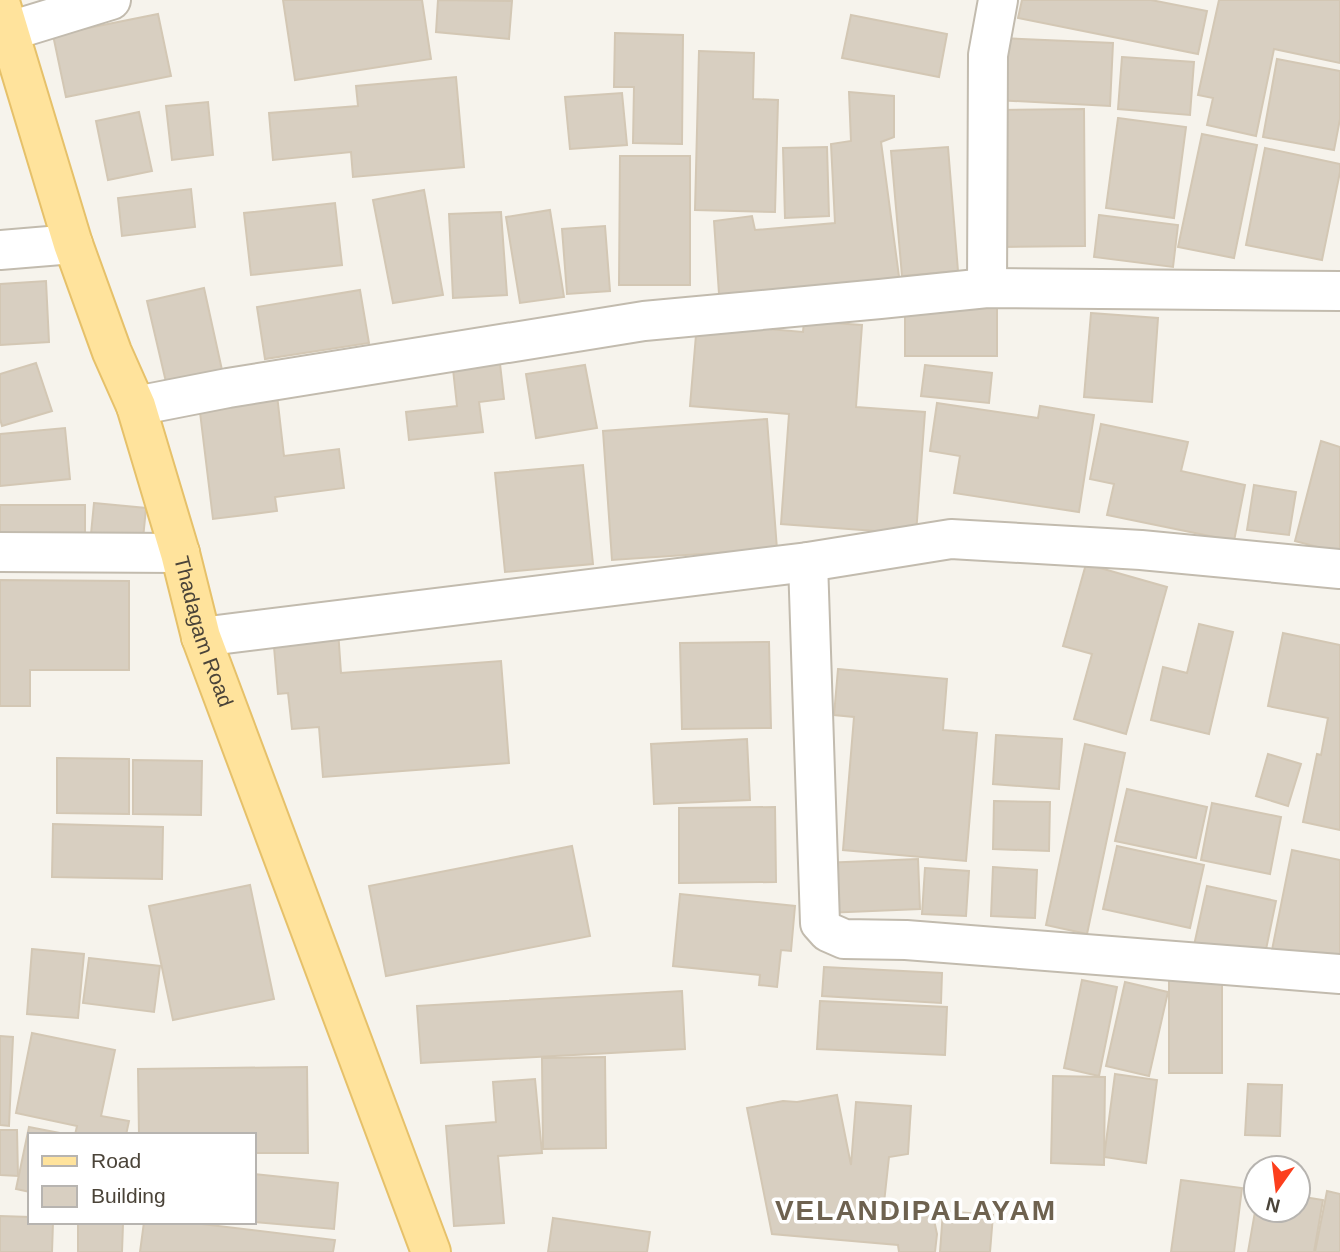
<svg xmlns="http://www.w3.org/2000/svg" width="1340" height="1252" viewBox="0 0 1340 1252" font-family="Arial,sans-serif">
  <style>
    .building { fill: #d8cfc1; stroke: #d3c7b4; stroke-width: 2 }
    .lines { fill: none; stroke-linecap: round; stroke-linejoin: round }
    .minor-casing { stroke: #c2bbae; stroke-width: 42 }
    .primary-casing { stroke: #e6c16a; stroke-width: 42 }
    .minor { stroke: #fff; stroke-width: 38 }
    .primary { stroke: #ffe39c; stroke-width: 38 }
    .labels { text-anchor: middle; stroke-width: 7; stroke-linejoin: round; paint-order: stroke }
    .street-label { font-size: 21px; fill: #4b4439; stroke: #fff }
    .district-label { font-size: 28px; font-weight: bold; letter-spacing: 2px; fill: #6e6250; stroke: #fff }
  </style>
  <rect width="100%" height="100%" fill="#f6f3ec"/>
  <!-- building -->
  <g class="building">
    <polygon points="283,0 422,0 431,59 295,80"/>
    <polygon points="438,0 512,1 509,39 436,32"/>
    <polygon points="1022,0 1151,0 1207,11 1198,54 1018,18"/>
    <polygon points="1219,0 1340,0 1340,63 1274,49 1256,136 1207,125 1213,98 1198,95"/>
    <polygon points="158,14 171,76 66,97 53,35"/>
    <polygon points="851,15 947,34 939,77 842,58"/>
    <polygon points="615,33 683,35 682,144 633,143 634,87 614,87"/>
    <polygon points="998,38 1113,43 1110,106 995,100"/>
    <polygon points="699,51 754,53 753,99 778,100 775,212 695,210"/>
    <polygon points="1122,57 1194,62 1190,115 1118,109"/>
    <polygon points="1277,59 1340,71 1340,119 1334,150 1263,137"/>
    <polygon points="456,77 464,167 353,177 351,152 273,160 269,113 358,106 356,86"/>
    <polygon points="849,92 894,96 894,137 881,142 900,284 720,308 714,221 752,216 755,230 835,223 831,144 851,141"/>
    <polygon points="622,93 627,145 570,149 565,97"/>
    <polygon points="208,102 213,155 172,160 166,106"/>
    <polygon points="1084,109 1085,246 1001,247 999,110"/>
    <polygon points="139,112 152,171 108,180 96,121"/>
    <polygon points="1118,118 1186,127 1174,218 1106,208"/>
    <polygon points="1202,134 1257,145 1234,258 1178,247"/>
    <polygon points="827,147 829,216 785,218 783,148"/>
    <polygon points="948,147 958,271 902,276 891,151"/>
    <polygon points="1265,148 1340,164 1340,172 1322,260 1246,245"/>
    <polygon points="620,156 690,156 690,285 619,285"/>
    <polygon points="191,189 195,227 122,236 118,198"/>
    <polygon points="424,190 443,295 393,303 373,200"/>
    <polygon points="335,203 342,265 251,275 244,213"/>
    <polygon points="550,210 564,297 520,303 506,217"/>
    <polygon points="501,212 507,295 453,298 449,214"/>
    <polygon points="1099,215 1178,225 1173,267 1094,257"/>
    <polygon points="605,226 610,291 567,294 562,229"/>
    <polygon points="46,281 49,342 0,345 0,284"/>
    <polygon points="204,288 222,370 166,382 147,301"/>
    <polygon points="360,290 369,343 265,359 257,307"/>
    <rect x="905" y="307" width="92" height="49"/>
    <polygon points="1091,313 1158,318 1152,402 1084,397"/>
    <polygon points="804,321 862,325 856,407 925,412 916,534 781,524 789,414 690,406 697,323 803,332"/>
    <polygon points="499,355 504,399 479,402 483,432 409,440 406,412 457,406 452,360"/>
    <polygon points="36,363 52,411 2,426 0,419 0,374"/>
    <polygon points="585,365 597,428 536,438 526,374"/>
    <polygon points="925,365 992,373 989,403 921,396"/>
    <polygon points="277,395 284,456 339,449 344,488 275,497 277,511 213,519 199,404"/>
    <polygon points="937,403 1038,418 1040,406 1094,415 1079,512 954,493 960,456 930,451"/>
    <polygon points="767,419 777,549 612,560 603,431"/>
    <polygon points="1101,424 1188,442 1181,471 1245,485 1234,541 1107,515 1114,484 1090,479"/>
    <polygon points="65,428 70,479 0,486 0,434"/>
    <polygon points="1321,441 1340,447 1340,553 1295,541"/>
    <polygon points="583,465 593,564 505,572 495,473"/>
    <polygon points="1254,485 1296,492 1289,535 1247,530"/>
    <polygon points="94,503 146,508 143,539 91,534"/>
    <rect x="0" y="505" width="85" height="31"/>
    <polygon points="1086,564 1167,587 1126,734 1074,719 1092,654 1063,646"/>
    <polygon points="0,580 129,581 129,670 30,670 30,706 0,706"/>
    <polygon points="1199,624 1233,632 1209,734 1151,720 1163,667 1187,673"/>
    <polygon points="338,630 341,673 501,661 509,763 323,777 319,727 292,729 288,693 278,694 273,635"/>
    <polygon points="1283,633 1340,645 1340,830 1303,822 1317,754 1321,755 1328,718 1268,706"/>
    <polygon points="769,642 771,728 682,729 680,643"/>
    <polygon points="838,669 947,679 943,730 977,733 966,861 843,850 854,717 834,715"/>
    <polygon points="996,735 1062,739 1059,789 993,784"/>
    <polygon points="747,739 750,800 654,804 651,744"/>
    <polygon points="1085,744 1125,753 1087,934 1046,925"/>
    <polygon points="1268,754 1301,764 1288,806 1256,796"/>
    <polygon points="57,758 129,759 129,814 57,813"/>
    <polygon points="133,760 202,761 201,815 133,814"/>
    <polygon points="1127,789 1207,807 1196,858 1115,841"/>
    <polygon points="994,801 1050,802 1049,851 993,849"/>
    <polygon points="1212,803 1281,817 1270,874 1201,860"/>
    <polygon points="775,807 776,882 679,883 679,808"/>
    <polygon points="53,824 163,827 162,879 52,877"/>
    <polygon points="572,846 590,936 386,976 369,886"/>
    <polygon points="1117,846 1204,865 1190,928 1103,909"/>
    <polygon points="1292,850 1340,860 1340,964 1272,950"/>
    <polygon points="918,859 920,909 825,913 822,863"/>
    <polygon points="993,867 1037,870 1035,918 991,916"/>
    <polygon points="925,868 969,871 966,916 922,914"/>
    <polygon points="250,885 274,999 173,1020 149,906"/>
    <polygon points="1207,886 1276,901 1263,964 1193,950"/>
    <polygon points="680,894 795,906 791,951 781,950 777,987 759,985 760,975 673,966"/>
    <polygon points="32,949 84,954 78,1018 27,1014"/>
    <polygon points="89,958 160,966 154,1012 83,1003"/>
    <polygon points="824,967 942,973 941,1003 822,996"/>
    <rect x="1169" y="975" width="53" height="98"/>
    <polygon points="1082,980 1117,987 1099,1076 1064,1068"/>
    <polygon points="1125,982 1168,992 1149,1076 1106,1066"/>
    <polygon points="682,991 685,1049 421,1063 417,1006"/>
    <polygon points="820,1001 947,1007 945,1055 817,1049"/>
    <polygon points="32,1033 115,1050 101,1116 129,1121 126,1135 75,1135 77,1126 16,1113"/>
    <polygon points="0,1036 13,1037 9,1126 0,1125"/>
    <polygon points="605,1057 606,1148 543,1149 542,1058"/>
    <polygon points="307,1067 308,1153 254,1153 254,1135 139,1135 138,1069"/>
    <polygon points="1115,1074 1157,1080 1146,1163 1104,1157"/>
    <polygon points="1053,1076 1105,1077 1104,1165 1051,1163"/>
    <polygon points="535,1079 542,1153 498,1156 504,1223 454,1226 446,1126 496,1122 493,1082"/>
    <polygon points="1248,1084 1282,1085 1280,1136 1245,1135"/>
    <polygon points="837,1095 851,1165 856,1102 911,1106 908,1154 889,1157 884,1203 931,1206 937,1234 935,1252 899,1252 898,1245 772,1234 747,1108 783,1101 797,1102"/>
    <polygon points="29,1127 65,1134 30,1135 30,1192 16,1189"/>
    <polygon points="0,1130 17,1130 18,1176 0,1175"/>
    <polygon points="254,1174 338,1183 334,1229 254,1222"/>
    <polygon points="1181,1180 1242,1188 1234,1252 1171,1252"/>
    <polygon points="1327,1191 1340,1194 1340,1252 1315,1252"/>
    <polygon points="1298,1196 1323,1200 1314,1252 1248,1252 1256,1206 1256,1210 1298,1210"/>
    <polygon points="943,1211 993,1215 990,1252 940,1252"/>
    <polygon points="0,1216 30,1217 30,1222 53,1222 52,1252 0,1252"/>
    <polygon points="553,1218 650,1232 647,1252 548,1252"/>
    <polygon points="144,1222 185,1222 335,1240 333,1252 140,1252"/>
    <polygon points="78,1223 123,1224 122,1252 78,1252"/>
  </g>
  <g class="lines">
    <!-- minor casing -->
    <g class="minor-casing">
      <g id="minor">
        <polyline points="10,31 111,0"/>
        <polyline points="0,250 73,244"/>
        <polyline points="987,288 988,55 998,0"/>
        <polyline points="136,406 228,388 644,321 880,299 987,288 1340,291"/>
        <polyline points="0,552 180,553"/>
        <polyline points="808,562 820,923 828,932 844,939 906,940 1340,974"/>
        <polyline points="201,637 808,562 951,539 1141,550 1340,569"/>
      </g>
    </g>
    <!-- primary casing -->
    <g class="primary-casing">
      <g id="primary">
        <path id="s1" d="M0,2L73,244L112,352L136,406L180,553L201,637L431,1252"/>
      </g>
    </g>
    <!-- minor -->
    <use href="#minor" class="minor"/>
    <!-- primary -->
    <use href="#primary" class="primary"/>
  </g>
  <g class="labels">
    <!-- street labels -->
    <g class="street-label">
      <text dy="7" stroke="none"><textPath href="#s1" startOffset="662">Thadagam Road</textPath></text>
    </g>
    <!-- district labels -->
    <g class="district-label">
      <text x="916" y="1220">VELANDIPALAYAM</text>
    </g>
  </g>
  <!-- legend -->
  <rect x="28" y="1133" width="228" height="91" fill="#ffffff" stroke="#b7b4b0" stroke-width="2"/>
  <rect x="42" y="1156" width="35" height="10" fill="#ffe39c" stroke="#b7b4b0" stroke-width="2"/>
  <text x="91" y="1168" font-size="21" fill="#4b4439">Road</text>
  <rect x="42" y="1186" width="35" height="21" fill="#d8cfc1" stroke="#b7b4b0" stroke-width="2"/>
  <text x="91" y="1203" font-size="21" fill="#4b4439">Building</text>
  <!-- north arrow -->
  <g transform="translate(1277 1189) rotate(194)"><circle r="33" fill="#ffffff" stroke="#b7b4b0" stroke-width="2"/>
  <path d="M0-5L12 26L0 18L-12 26Z" fill="#fc3f1d"/>
  <text y="-10" font-size="19" font-weight="bold" text-anchor="middle" fill="#4b4439">N</text>
  </g>
</svg>
